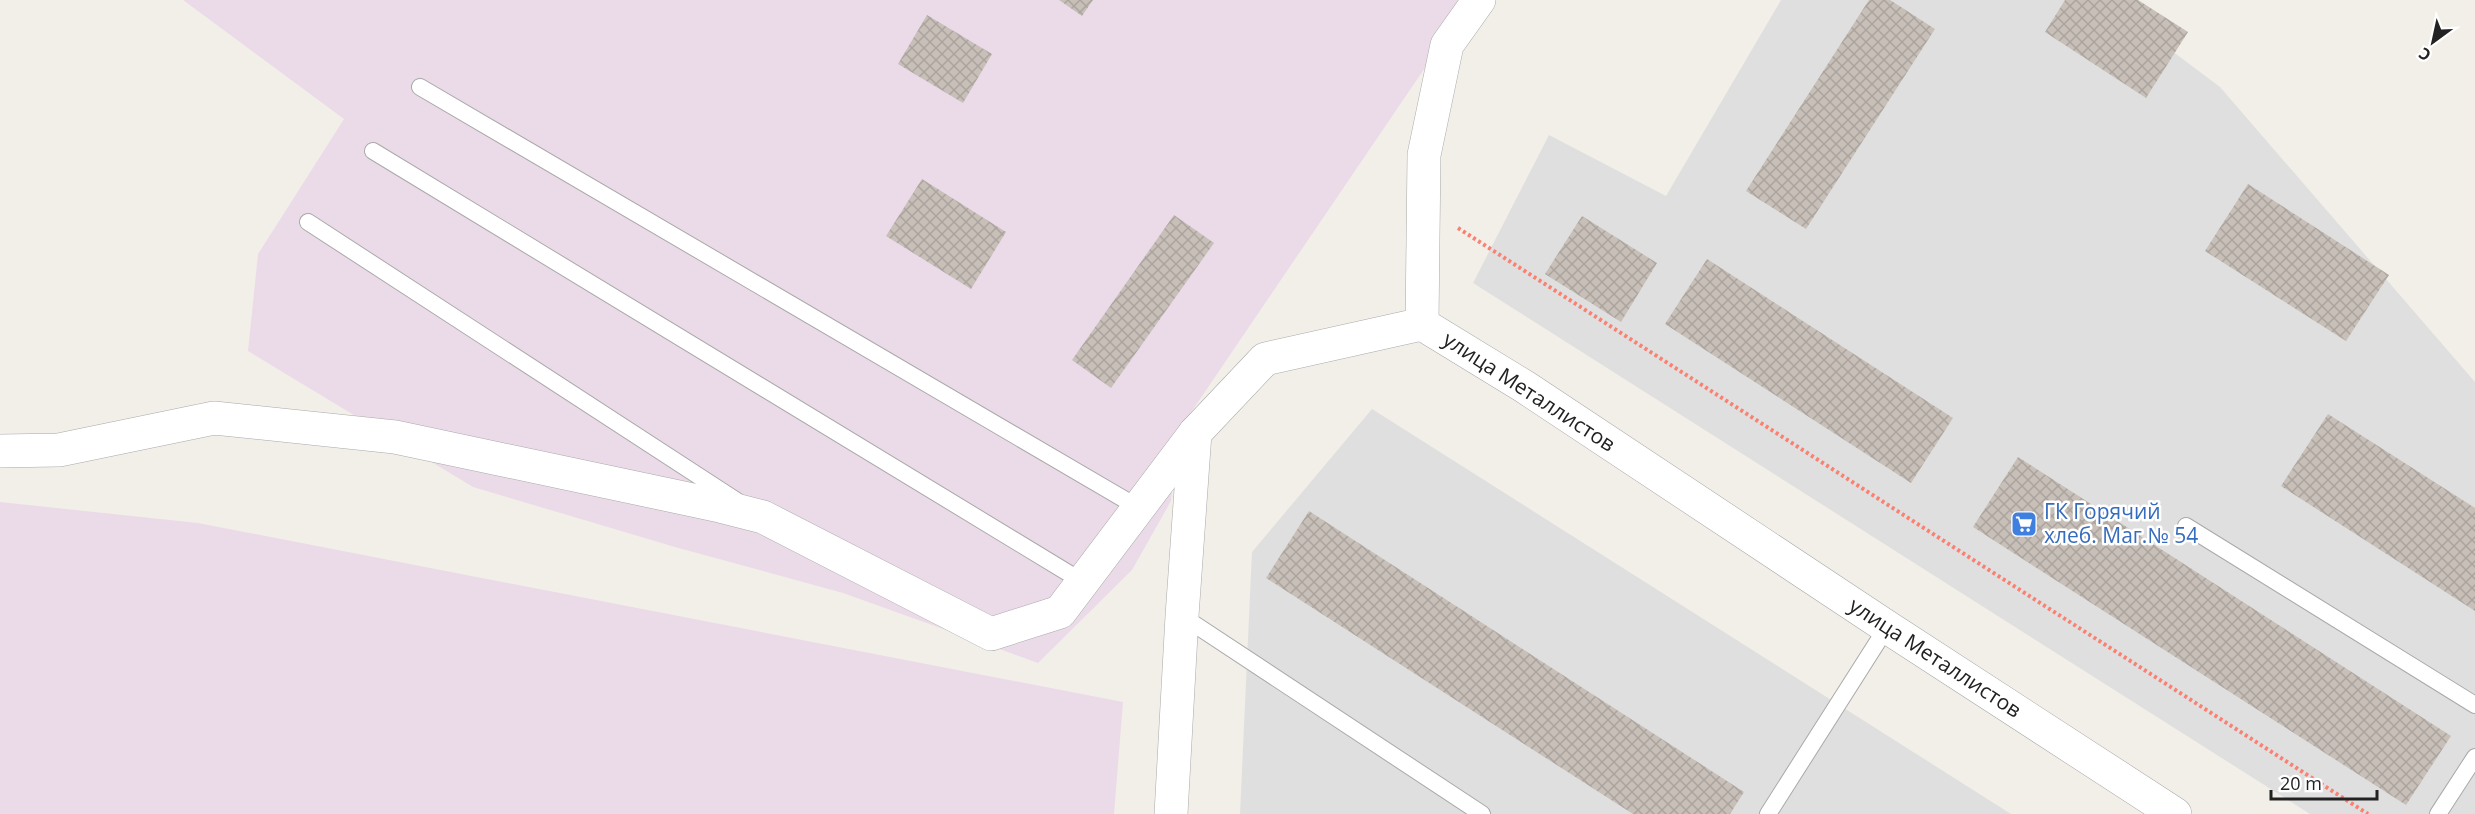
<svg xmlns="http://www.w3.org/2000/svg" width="2475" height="814" viewBox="0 0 2475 814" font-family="'Open Sans',sans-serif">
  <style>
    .residential { fill: #e0dfdf }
    .industrial { fill: #ebdbe8 }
    .building { fill: url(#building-cross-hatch) }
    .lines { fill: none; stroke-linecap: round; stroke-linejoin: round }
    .service-casing { stroke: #a9a9a9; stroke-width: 18 }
    .minor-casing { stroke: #a9a9a9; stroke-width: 34 }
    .tertiary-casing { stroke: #a9a9a9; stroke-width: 34 }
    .path { stroke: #fa8072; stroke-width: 4; stroke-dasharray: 3 3; stroke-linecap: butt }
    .service { stroke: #fff; stroke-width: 16 }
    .minor { stroke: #fff; stroke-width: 33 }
    .tertiary { stroke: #fff; stroke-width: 33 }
    .labels { text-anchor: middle; stroke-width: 5; stroke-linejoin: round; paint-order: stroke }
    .street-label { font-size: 21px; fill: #222; stroke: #fff }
    .shop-label { font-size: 21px; fill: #366cbe; stroke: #fff; text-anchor: start }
  </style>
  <defs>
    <pattern id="building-cross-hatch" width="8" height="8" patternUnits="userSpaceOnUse" patternTransform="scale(1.5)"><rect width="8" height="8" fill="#c7bfb8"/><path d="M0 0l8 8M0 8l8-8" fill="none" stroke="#aba49e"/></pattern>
  </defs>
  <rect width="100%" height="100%" fill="#f2efe9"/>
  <!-- residential -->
  <g class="residential">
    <polygon points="1781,0 2104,0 2220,87 2475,382 2475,814 2310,814 1473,283 1549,135 1666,196"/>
    <polygon points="1372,409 2011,814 1240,814 1252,552"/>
  </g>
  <!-- industrial -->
  <g class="industrial">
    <polygon points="183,0 1471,0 1177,433 1171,501 1132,570 1038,663 843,593 675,547 473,487 248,351 258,254 344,119"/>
    <polygon points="0,502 198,523 1123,702 1114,814 0,814"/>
  </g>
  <!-- building -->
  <g class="building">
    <polygon points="1059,0 1093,0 1082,16"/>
    <polygon points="1869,0 1890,0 1935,29 1806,229 1746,191"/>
    <polygon points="2065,0 2138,0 2188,32 2146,98 2045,32"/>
    <polygon points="927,15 992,54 963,103 898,64"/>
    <polygon points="922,179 1006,232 971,289 886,236"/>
    <polygon points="2248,184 2389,275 2346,341 2205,251"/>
    <polygon points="1174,215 1214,243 1111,388 1072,360"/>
    <polygon points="1582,216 1657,263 1621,322 1545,274"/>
    <polygon points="1707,259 1953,418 1911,483 1665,324"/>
    <polygon points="2328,414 2475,508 2475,611 2281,486"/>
    <polygon points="2018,457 2451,736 2406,805 1973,527"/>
    <polygon points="1309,511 1744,792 1730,814 1633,814 1266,578"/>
  </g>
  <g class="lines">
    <!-- service casing -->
    <g class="service-casing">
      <g id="service">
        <polyline points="420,87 1139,508"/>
        <polyline points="373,151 1083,582"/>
        <polyline points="308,222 737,501"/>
        <polyline points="2186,526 2475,705"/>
        <polyline points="1182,616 1482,814"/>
        <polyline points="1768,814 1887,627"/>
        <polyline points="2438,814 2475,757"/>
      </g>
    </g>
    <!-- minor casing -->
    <g class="minor-casing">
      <g id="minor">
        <polyline points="0,451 59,450 214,418 395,437 716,505 763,517 991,634 1060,612 1195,433"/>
        <polyline points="1171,814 1182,616 1195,433 1265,359 1422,324 1424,155 1447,45 1479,0"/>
      </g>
    </g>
    <!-- tertiary casing -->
    <g class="tertiary-casing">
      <polyline id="tertiary" points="1422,324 1525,387 1887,627 2175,814"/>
    </g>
    <!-- path -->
    <polyline class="path" points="1458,228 2368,814"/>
    <!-- service -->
    <use href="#service" class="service"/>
    <!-- minor -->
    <use href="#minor" class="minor"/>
    <!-- tertiary -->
    <use href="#tertiary" class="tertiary"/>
  </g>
  <!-- icons -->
  <defs>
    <g id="supermarket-square" transform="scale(1.35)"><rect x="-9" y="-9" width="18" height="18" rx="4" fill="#3f7fe0" stroke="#fff"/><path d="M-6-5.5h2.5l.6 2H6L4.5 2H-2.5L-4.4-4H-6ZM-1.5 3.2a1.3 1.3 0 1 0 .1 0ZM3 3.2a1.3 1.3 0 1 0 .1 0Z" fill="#fff"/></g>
  </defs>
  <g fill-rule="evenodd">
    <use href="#supermarket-square" x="2024" y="524"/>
  </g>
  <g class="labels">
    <!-- street labels -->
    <g class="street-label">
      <text transform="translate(1529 392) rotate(33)" y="7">улица Металлистов</text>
      <text transform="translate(1935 658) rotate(33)" y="7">улица Металлистов</text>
    </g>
    <!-- shop labels -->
    <g class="shop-label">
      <text x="2044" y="519">ГК Горячий<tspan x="2044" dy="24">хлеб. Маг.№ 54</tspan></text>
    </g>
  </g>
  <!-- north arrow -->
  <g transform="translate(2433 42) rotate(213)" stroke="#ffffff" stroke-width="4.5" paint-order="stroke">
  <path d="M0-4.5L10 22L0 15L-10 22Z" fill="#222222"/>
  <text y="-9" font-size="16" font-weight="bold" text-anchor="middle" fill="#222222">С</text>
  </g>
  <!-- scale -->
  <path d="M2271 790v9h106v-9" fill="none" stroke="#222222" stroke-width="3"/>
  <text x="2280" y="790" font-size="18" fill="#222222" stroke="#ffffff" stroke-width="4.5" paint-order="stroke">20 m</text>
</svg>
